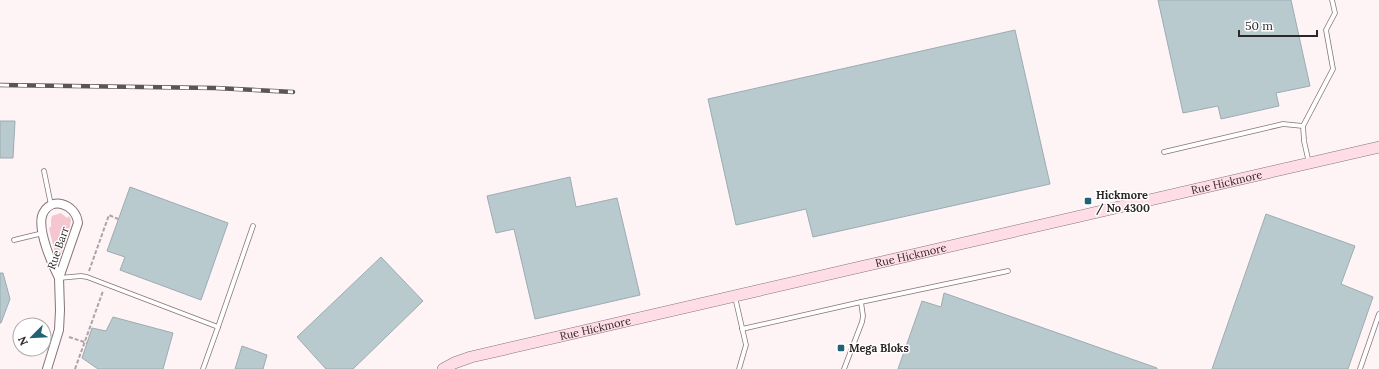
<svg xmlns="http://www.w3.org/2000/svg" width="1379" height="369" viewBox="0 0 1379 369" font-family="Lora,serif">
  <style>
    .green { fill: #f3c6d0 }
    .building { fill: #b9cacf; stroke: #9cacb2 }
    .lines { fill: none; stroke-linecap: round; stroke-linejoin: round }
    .lane-casing { stroke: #847578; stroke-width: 5.5 }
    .street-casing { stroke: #847578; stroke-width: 10 }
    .secondary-casing { stroke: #847578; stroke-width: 12 }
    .path { stroke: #ada4a6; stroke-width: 2; stroke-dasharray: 4 2; stroke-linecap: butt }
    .lane { stroke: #fff; stroke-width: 4 }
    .street { stroke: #fff; stroke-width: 8 }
    .secondary { stroke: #ffdde6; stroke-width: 11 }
    .rail-casing { stroke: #5c5556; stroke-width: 4.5 }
    .rail { stroke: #fff; stroke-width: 3; stroke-dasharray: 9; stroke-linecap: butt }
    .poi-dot { fill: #1f6375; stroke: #fff; stroke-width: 1.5 }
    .labels { text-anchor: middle; stroke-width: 3; stroke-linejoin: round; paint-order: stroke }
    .street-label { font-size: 11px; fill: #2d2728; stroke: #fff }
    .poi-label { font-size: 11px; font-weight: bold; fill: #2d2728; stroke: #fff; text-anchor: start }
  </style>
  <rect width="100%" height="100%" fill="#fef3f5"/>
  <!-- green -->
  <polygon class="green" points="61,213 67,218 69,216 71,220 70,226 60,258 56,257 49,228 51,227 51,220 52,216"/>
  <!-- building -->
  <g class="building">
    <polygon points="1158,0 1291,0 1310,86 1276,93 1279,106 1221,119 1218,106 1183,113"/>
    <polygon points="1015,30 1050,184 813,237 806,209 736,225 708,99"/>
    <polygon points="0,121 15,121 13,158 0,158"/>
    <polygon points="570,177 576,207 617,198 640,295 535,319 514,229 496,233 487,196"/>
    <polygon points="130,187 228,223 201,300 120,270 125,257 107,251"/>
    <polygon points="1266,214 1355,246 1341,284 1373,297 1348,369 1212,369"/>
    <polygon points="381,257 423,301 353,369 326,369 297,337"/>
    <polygon points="0,273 3,273 10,299 1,323 0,323"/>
    <polygon points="944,293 1157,368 1157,369 898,369 922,301 941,307"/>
    <polygon points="113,317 173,333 163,369 98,369 82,358 92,328 106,331"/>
    <polygon points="242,346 267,355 263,369 235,369"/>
  </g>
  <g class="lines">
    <!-- lane casing -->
    <g class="lane-casing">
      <g id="lane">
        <polyline points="1164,152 1283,124 1303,126"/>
        <polyline points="1309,163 1304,141 1303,126 1333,69 1326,30 1335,13 1332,0"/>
        <polyline points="44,171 51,205"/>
        <polyline points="14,240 43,233"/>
        <polyline points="59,278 81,276 87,277 218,327 203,369"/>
        <polyline points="735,297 746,345 739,369"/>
        <polyline points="218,327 253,226"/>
        <polyline points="742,329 861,302 1008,271"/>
        <polyline points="844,369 862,322 863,316 861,302"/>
        <polyline points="1360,369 1379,314"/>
      </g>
    </g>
    <!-- street casing -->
    <g class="street-casing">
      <path id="street" d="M47,369L59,330L60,310L59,278L78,223C76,203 49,195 42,216C38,232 52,264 59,278"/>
    </g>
    <!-- secondary casing -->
    <g class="secondary-casing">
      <g id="secondary">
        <path id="s1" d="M443,369L454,363L471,357L1379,147"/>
      </g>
    </g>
    <!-- path -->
    <g class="path">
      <polyline points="89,271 109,215 118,219"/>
      <polyline points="69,337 87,343"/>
      <polyline points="75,369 103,291"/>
    </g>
    <!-- lane -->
    <use href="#lane" class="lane"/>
    <!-- street -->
    <use href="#street" class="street"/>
    <!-- secondary -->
    <use href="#secondary" class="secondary"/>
    <!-- rail casing -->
    <g class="rail-casing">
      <polyline id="rail" points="0,85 215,88 293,92"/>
    </g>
    <!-- rail -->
    <use href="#rail" class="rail"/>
  </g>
  <!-- markers -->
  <g class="poi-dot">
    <rect x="1084" y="197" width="8" height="8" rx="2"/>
    <rect x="837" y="344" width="8" height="8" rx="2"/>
  </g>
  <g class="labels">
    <!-- street labels -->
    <g class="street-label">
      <text dy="4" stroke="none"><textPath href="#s1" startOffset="806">Rue Hickmore</textPath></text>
      <text transform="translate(58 248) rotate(-71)" y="4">Rue Barr</text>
      <text dy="4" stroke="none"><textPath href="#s1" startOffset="482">Rue Hickmore</textPath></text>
      <text dy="4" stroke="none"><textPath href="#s1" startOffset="158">Rue Hickmore</textPath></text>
    </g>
    <!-- poi labels -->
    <g class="poi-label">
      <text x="1096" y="199">Hickmore<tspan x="1096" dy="13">/ No 4300</tspan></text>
      <text x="849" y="352">Mega Bloks</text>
    </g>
  </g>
  <!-- north arrow -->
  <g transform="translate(32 337) rotate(246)"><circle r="19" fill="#ffffff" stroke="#aba9a9"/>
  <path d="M0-3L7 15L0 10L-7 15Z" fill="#1f6375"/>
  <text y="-6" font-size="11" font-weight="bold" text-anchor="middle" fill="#2d2728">N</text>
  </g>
  <!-- scale -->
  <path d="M1239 30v6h78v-6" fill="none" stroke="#2d2728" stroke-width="2"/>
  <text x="1245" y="30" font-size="12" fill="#2d2728" stroke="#ffffff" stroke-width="3" paint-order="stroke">50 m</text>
</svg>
